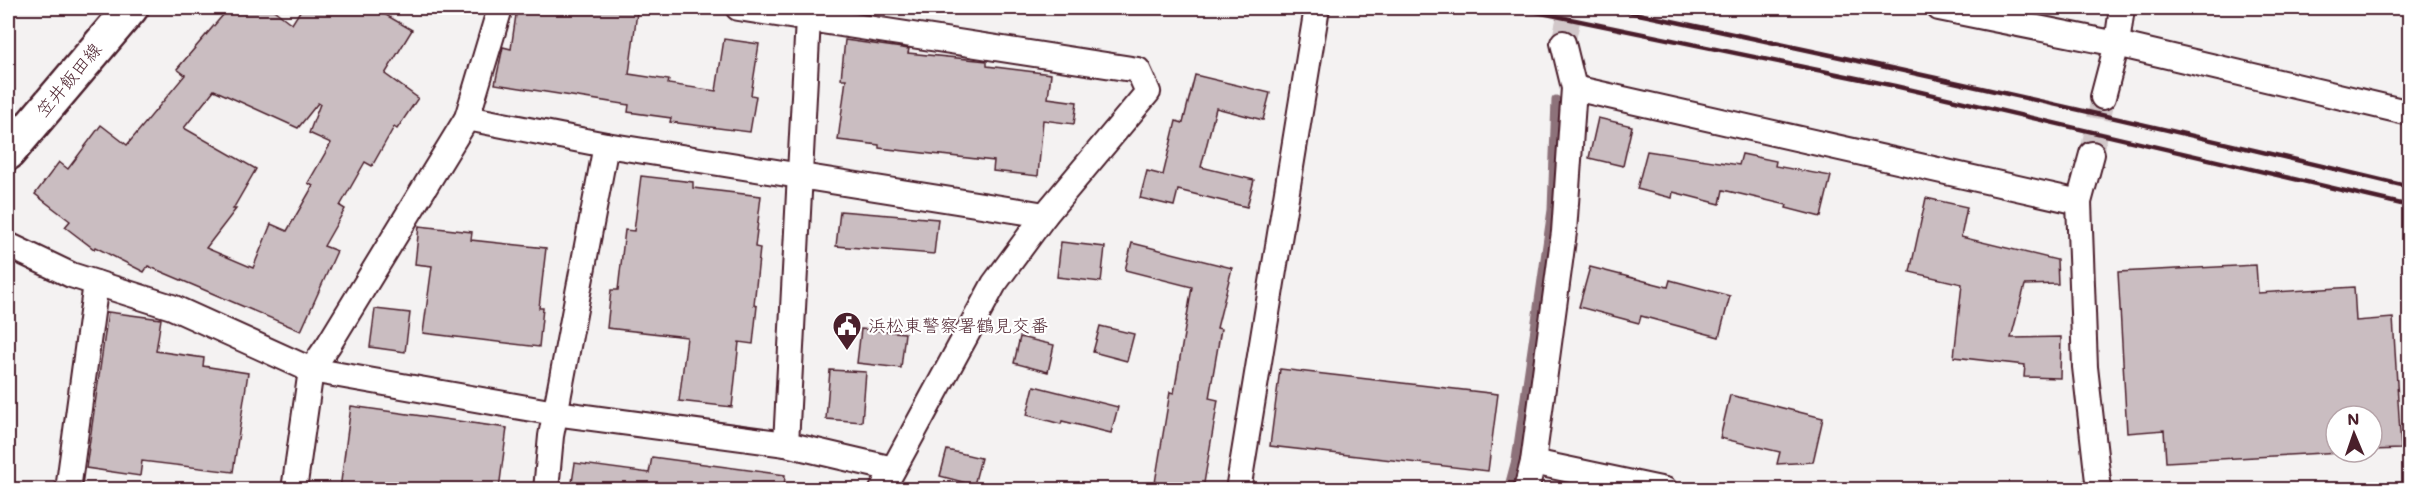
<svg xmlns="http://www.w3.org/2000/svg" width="2417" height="497" viewBox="0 0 2417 497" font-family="Mali,'Klee One',sans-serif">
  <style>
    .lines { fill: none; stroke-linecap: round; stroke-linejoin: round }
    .stream { stroke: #8d727a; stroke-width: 9 }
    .building { fill: #cabdc1; stroke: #4a1f2b; stroke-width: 1.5; fill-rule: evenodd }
    .minor-tunnel { stroke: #d2c8ca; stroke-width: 24; stroke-dasharray: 24 12; stroke-linecap: butt }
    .minor-casing { stroke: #4a1f2b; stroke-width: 28 }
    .secondary-casing { stroke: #4a1f2b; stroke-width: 38 }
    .minor { stroke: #fff; stroke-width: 24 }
    .secondary { stroke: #fff; stroke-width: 33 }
    .rail { stroke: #4a1f2b; stroke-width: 4.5 }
    .labels { text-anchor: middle; stroke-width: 4.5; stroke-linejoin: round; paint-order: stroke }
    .street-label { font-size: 18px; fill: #4a1f2b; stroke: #fff }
    .poi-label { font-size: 18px; fill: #4a1f2b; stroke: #fff; text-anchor: start }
  </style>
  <rect width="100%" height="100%" fill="#f4f2f2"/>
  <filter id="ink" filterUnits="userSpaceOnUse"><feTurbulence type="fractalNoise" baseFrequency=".0167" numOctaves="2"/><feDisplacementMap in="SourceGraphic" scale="12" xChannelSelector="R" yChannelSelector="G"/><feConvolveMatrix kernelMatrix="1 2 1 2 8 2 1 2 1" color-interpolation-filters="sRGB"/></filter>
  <g filter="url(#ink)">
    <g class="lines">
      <!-- stream -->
      <polyline class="stream" points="1508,490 1516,460 1552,210 1556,100"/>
    </g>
    <!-- building -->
    <g class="building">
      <path d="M229,8H271L292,24L302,8H374L412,30L385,74L418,98L397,129L394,127L372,166L365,162L340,206L345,209L324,246L337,251L301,331L148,266L144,272L95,247L94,249L65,227L70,221L35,194L59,162L68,169L101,125L127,145L185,75L177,69ZM214,90L298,128L318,103L320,104L309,133L331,143L308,183L313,186L287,231L271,224L253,268L206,248L236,209H233L256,169L184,128Z"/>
      <polygon points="517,8 609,8 637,12 629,74 669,80 668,84 716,91 724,39 759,44 751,95 756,96 750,132 670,122 671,118 628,112 629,105 495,84 503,47 511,49"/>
      <polygon points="845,40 909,49 908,53 987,61 987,66 1051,74 1048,98 1077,102 1074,124 1043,120 1038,176 993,171 994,161 879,148 879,145 838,140 846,79 841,79"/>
      <polygon points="1195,75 1270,93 1263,120 1216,108 1201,167 1254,180 1247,207 1178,190 1174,206 1140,198 1147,171 1163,175 1176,121 1183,123"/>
      <polygon points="1598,118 1632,126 1623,166 1589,158"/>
      <polygon points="1647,151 1739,165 1742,154 1776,161 1775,166 1831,176 1821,217 1786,208 1787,205 1723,190 1720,204 1673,192 1672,198 1637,189"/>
      <polygon points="641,176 693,182 693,188 761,196 755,247 760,248 754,305 757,306 753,344 739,342 732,407 679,401 687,337 607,328 611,290 618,290 625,230 634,231"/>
      <polygon points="1926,198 1967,207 1961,237 2057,260 2058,284 2025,285 2011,338 2061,337 2060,378 2024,377 2025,365 1954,357 1962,284 1910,272"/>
      <polygon points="840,211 938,219 934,254 836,246"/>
      <polygon points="419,226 472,232 471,240 546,248 539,308 543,308 539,347 423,333 432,266 415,264"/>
      <polygon points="1061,242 1105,247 1101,282 1057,277"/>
      <polygon points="1132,243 1232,268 1217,328 1221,329 1209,398 1218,400 1203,489 1154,489 1170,392 1174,393 1192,287 1125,270"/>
      <polygon points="2256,265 2258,293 2354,287 2356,321 2393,318 2401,449 2372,450 2372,416 2336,416 2336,452 2341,452 2166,462 2164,430 2127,433 2118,272"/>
      <polygon points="1590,267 1668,287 1670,280 1730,296 1719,337 1641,316 1639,323 1579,307"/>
      <polygon points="375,309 410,313 405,352 370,347"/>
      <polygon points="108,312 161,319 156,351 204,358 203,366 248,373 233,472 142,461 140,476 86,468"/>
      <polygon points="1100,326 1134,334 1127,361 1093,352"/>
      <polygon points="861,329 905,333 901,368 857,363"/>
      <polygon points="1020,337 1054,345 1048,372 1014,363"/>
      <polygon points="1280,369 1498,394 1488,471 1270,446"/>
      <polygon points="830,370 866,372 862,422 826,419"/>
      <polygon points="1034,386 1118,407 1111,433 1062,421 1061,424 1027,415"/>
      <polygon points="1730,395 1823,418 1813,462 1777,464 1780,452 1720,438"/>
      <polygon points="351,406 507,428 499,489 340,489"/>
      <polygon points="947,450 981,458 974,485 940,476"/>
      <polygon points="652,457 785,475 784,489 571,489 575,463 649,473"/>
    </g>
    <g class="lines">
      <!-- minor-tunnel -->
      <g class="minor-tunnel">
        <polyline points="1563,43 1571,8"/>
        <polyline points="2092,154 2103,97"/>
      </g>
      <!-- minor casing -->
      <g class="minor-casing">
        <g id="minor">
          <polyline points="738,8 1138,70 1148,92 1045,215 994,284 882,490"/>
          <polyline points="1939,8 2117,44 2410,113"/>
          <polyline points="1574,88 2079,202"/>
          <polyline points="2103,97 2117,44 2122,8"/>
          <polyline points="467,118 606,145 1045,215"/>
          <polyline points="2092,154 2079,202 2085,367 2099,490"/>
          <polyline points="8,245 71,275 172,307 311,370 555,413 786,444 893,469"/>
          <polyline points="786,444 808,19"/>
          <polyline points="1533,462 1665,490"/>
          <polyline points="68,490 96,283"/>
          <polyline points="294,490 311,370 329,344 467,118 500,8"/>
          <polyline points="546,490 551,436 606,145"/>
          <polyline points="1238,490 1317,8"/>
          <polyline points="1526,490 1533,462 1564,232 1574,88 1563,43"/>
        </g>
      </g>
      <!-- secondary casing -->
      <g class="secondary-casing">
        <polyline id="secondary" points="8,153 131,8"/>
      </g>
      <!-- minor -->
      <use href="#minor" class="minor"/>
      <!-- secondary -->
      <use href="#secondary" class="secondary"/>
      <!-- rail -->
      <g class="rail">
        <polyline points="1517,8 1895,86 2410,206"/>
        <path d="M1610,8C1877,64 2144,123 2410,187"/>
      </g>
    </g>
  </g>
  <!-- icons -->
  <defs>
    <g id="civic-pin" transform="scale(1.5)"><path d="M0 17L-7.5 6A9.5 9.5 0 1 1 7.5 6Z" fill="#4a1f2b" stroke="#fff"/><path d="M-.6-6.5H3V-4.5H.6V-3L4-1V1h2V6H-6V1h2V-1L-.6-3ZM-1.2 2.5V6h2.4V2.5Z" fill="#fff"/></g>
  </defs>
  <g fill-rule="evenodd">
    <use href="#civic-pin" x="847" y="326"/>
  </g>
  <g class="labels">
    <!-- street labels -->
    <g class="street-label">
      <text transform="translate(69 80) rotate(-50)" y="6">笠井飯田線</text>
    </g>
    <!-- poi labels -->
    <g class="poi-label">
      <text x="868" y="332">浜松東警察署鶴見交番</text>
    </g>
  </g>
  <!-- margin -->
  <rect width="2417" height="497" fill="none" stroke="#fff" stroke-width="30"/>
  <rect x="15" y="15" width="2387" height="467" fill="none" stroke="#4a1f2b" stroke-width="2" filter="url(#ink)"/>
  <!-- north arrow -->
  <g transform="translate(2354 434) rotate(358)"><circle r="28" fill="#ffffff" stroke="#b7a5aa" stroke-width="1.5"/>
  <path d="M0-4.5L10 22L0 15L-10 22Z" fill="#4a1f2b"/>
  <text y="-9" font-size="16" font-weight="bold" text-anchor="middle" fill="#4a1f2b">N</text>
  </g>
</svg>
